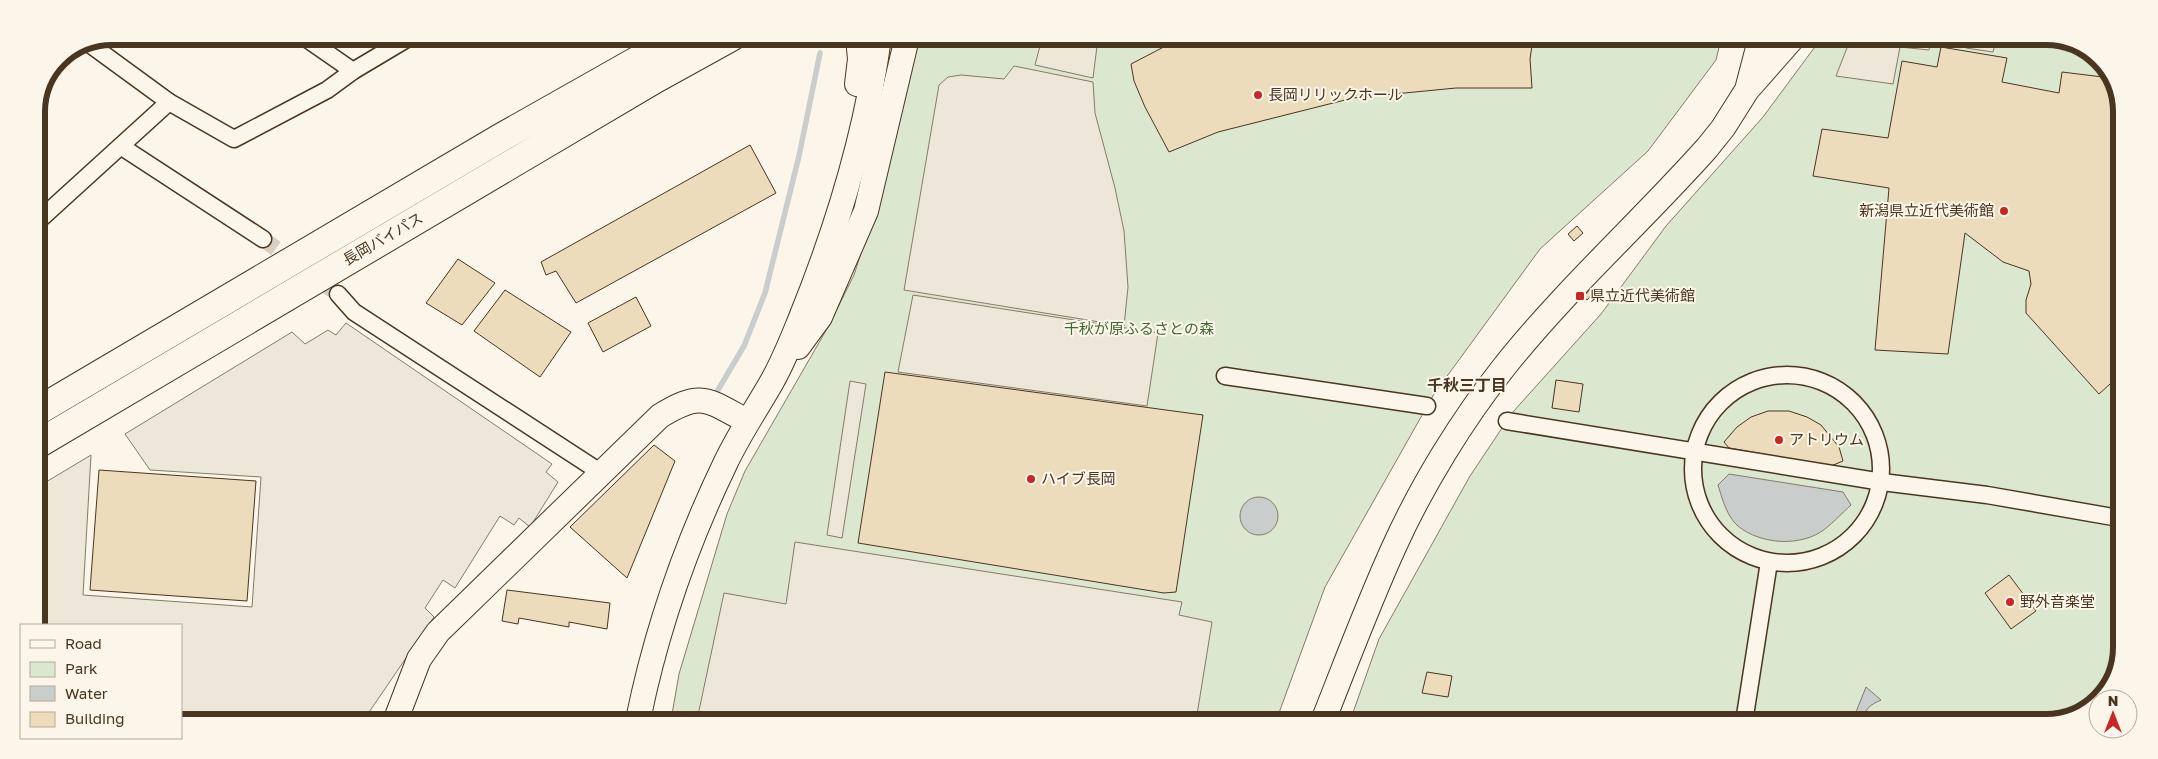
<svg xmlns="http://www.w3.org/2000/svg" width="2158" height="759" viewBox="0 0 2158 759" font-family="'Golos Text','Noto Sans JP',sans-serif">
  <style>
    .green { fill: #dce7d0; stroke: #887966 }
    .parking { fill: #ede7d9; stroke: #887966 }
    .water { fill: #c9cecd; stroke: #887966 }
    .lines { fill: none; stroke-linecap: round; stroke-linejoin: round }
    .stream { stroke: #c9cecd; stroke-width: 5.5 }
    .building { fill: #ecdcbc; stroke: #4a3520 }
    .street-tunnel { stroke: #d8cfc1; stroke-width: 16; stroke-dasharray: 16 8; stroke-linecap: butt }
    .street-casing { stroke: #4a3520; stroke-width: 19 }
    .secondary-casing { stroke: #4a3520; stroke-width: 26 }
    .highway-casing { stroke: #4a3520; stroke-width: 30 }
    .street { stroke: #fbf6e9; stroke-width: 16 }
    .secondary { stroke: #fbf6e9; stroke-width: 24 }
    .highway { stroke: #fbf6e9; stroke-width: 28 }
    .poi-dot { fill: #c62828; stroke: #fbf6e9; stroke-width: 2 }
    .labels { text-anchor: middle; stroke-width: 4; stroke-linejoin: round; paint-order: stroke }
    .poi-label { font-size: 15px; fill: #4a3520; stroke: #fbf6e9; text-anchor: start }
    .street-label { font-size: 15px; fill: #4a3520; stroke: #fbf6e9 }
    .park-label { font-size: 15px; fill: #436837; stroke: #fbf6e9 }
    .neighbourhood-label { font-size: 16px; font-weight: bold; fill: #4a3520; stroke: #fbf6e9 }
    .rim { fill: none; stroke: #4a3520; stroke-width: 6 }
  </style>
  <rect width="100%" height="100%" fill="#fbf6e9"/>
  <!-- green -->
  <g class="green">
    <polygon points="916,38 1721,39 1716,60 1648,151 1540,249 1434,394 1325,587 1276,721 671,720 679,674 727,514 745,471 828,327 854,275 877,203"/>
    <polygon points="1820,40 2070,40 2106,66 2122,107 2118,654 2090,708 2046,723 1350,721 1379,639 1470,476 1512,413 1601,314 1666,226 1763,117"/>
  </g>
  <!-- parking -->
  <g class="parking">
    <polygon points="1042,38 1098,38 1093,78 1035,65"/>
    <polygon points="1850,40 1931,40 1929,50 1900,47 1893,84 1836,76"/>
    <polygon points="1968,40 1996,40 1993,52 1966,48"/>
    <polygon points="1014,66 1093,82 1095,113 1115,188 1124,231 1128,287 1124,326 904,290 939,85 948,77 961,75 1004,79"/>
    <polygon points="913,295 1158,333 1147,406 898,372"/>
    <polygon points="346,323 552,464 546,472 558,482 530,527 519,518 514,525 500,516 455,588 443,580 425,608 434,617 365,718 181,719 181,625 36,625 36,488 91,455 83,595 252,607 261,477 150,470 125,434 292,332 305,344 328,330 336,335"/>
    <polygon points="850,381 866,384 842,538 827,535"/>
    <polygon points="795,542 1182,602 1179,615 1212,622 1196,721 697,720 724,593 786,604"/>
  </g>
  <!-- water -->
  <g class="water">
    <path d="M1729,474L1843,492L1851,505C1842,513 1834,522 1825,529C1802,547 1761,545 1738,526C1727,517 1722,498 1718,485Z"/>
    <circle cx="1259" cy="516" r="19"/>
    <path d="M1866,687L1881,700C1870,705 1863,709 1865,722H1857L1856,712Z"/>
  </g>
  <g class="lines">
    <!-- stream -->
    <polyline class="stream" points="715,395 744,346 765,293 799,156 820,53"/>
  </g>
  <!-- building -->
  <g class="building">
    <polygon points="1181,38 1533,39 1530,59 1532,88 1456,88 1353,98 1218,132 1169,152 1145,107 1134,81 1131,64"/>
    <polygon points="1941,47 2007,58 2002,82 2059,93 2062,72 2111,78 2122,107 2120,375 2099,394 2026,313 2026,300 2031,284 2029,271 2003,262 1965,233 1948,354 1875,350 1889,188 1813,176 1822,129 1888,138 1902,61 1937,67"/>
    <polygon points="750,145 776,193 576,303 556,271 546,275 541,262"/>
    <polygon points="1577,226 1583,233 1574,241 1568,234"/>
    <polygon points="458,259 495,283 462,325 426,303"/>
    <polygon points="1591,288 1595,291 1587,300 1583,297"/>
    <polygon points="505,290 571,332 540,377 474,331"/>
    <polygon points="636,297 651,326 603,352 588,323"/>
    <polygon points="885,372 1203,415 1176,592 1164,593 858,543"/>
    <polygon points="1556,380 1583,384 1579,412 1552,408"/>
    <polygon points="1768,411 1789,411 1807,417 1821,425 1839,447 1843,461 1831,466 1729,448 1724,442 1737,427 1751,417"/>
    <polygon points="654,445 675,461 627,578 570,527"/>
    <polygon points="99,470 256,481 247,601 90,590"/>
    <polygon points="2009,575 2036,611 2011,629 1985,593"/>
    <polygon points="507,590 610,603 607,629 569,622 569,627 519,618 518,624 502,621"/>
    <polygon points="1427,672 1452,676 1448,697 1422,693"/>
  </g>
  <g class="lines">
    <!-- street-tunnel -->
    <polyline class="street-tunnel" points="263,239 338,294"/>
    <!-- street casing -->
    <g class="street-casing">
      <g id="street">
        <polyline points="304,37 353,71"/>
        <polyline points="91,45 169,102 234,139 327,90 353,71 410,37"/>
        <polyline points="122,147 263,239"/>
        <polyline points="36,223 169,102"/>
        <polyline points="338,294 354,312 600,472"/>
        <circle cx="1787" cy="469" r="94"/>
        <polyline points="1225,376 1427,406"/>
        <polyline points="1507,421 1882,482 1987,495 2119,518"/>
        <polyline points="1744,722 1769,562"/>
      </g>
    </g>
    <!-- secondary casing -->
    <g class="secondary-casing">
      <g id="secondary">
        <polyline points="857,84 860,59 858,38"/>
        <polyline points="1748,86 1760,40"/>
        <polyline points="798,347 820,317 866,211 907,38"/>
        <path d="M396,719L419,659L438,632L660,416C702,390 707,400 747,421"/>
        <path d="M638,720C656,631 686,545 725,464C738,436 755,411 770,385C782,365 791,342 800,320C837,229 866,135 879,38"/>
        <path d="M1323,721C1346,663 1368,604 1394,547C1422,485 1462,420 1504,367C1566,289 1641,222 1707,148L1723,128L1747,90L1791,40"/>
      </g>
    </g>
    <!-- highway casing -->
    <g class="highway-casing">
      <g id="highway">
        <polyline points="36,412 502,137 679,37"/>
        <polyline points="36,445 655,79 731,37"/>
      </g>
    </g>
    <!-- street -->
    <use href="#street" class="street"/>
    <!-- secondary -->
    <use href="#secondary" class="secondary"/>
    <!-- highway -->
    <use href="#highway" class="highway"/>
  </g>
  <!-- markers -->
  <g class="poi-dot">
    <circle cx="1258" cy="95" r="5"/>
    <circle cx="2004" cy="211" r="5"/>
    <rect x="1575" y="291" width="10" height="10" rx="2.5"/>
    <circle cx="1779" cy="440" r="5"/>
    <circle cx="1031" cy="479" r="5"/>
    <circle cx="2010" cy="602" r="5"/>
  </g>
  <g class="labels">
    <!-- poi labels -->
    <g class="poi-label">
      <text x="1268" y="100">長岡リリックホール</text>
      <text x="1994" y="216" text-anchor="end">新潟県立近代美術館</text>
      <text x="1590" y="301">県立近代美術館</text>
      <text x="1789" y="445">アトリウム</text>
      <text x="1041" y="484">ハイブ長岡</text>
      <text x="2020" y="607">野外音楽堂</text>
    </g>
    <!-- street labels -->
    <g class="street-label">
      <text transform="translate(383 239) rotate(-30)" y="5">長岡バイパス</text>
    </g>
    <!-- park labels -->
    <g class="park-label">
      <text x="1139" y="334">千秋が原ふるさとの森</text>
    </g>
    <!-- neighbourhood labels -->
    <g class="neighbourhood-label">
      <text x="1467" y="391">千秋三丁目</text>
    </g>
  </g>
  <!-- crop -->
  <path d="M0 0H2158V759H0ZM112 45H2046A67 67 0 0 1 2113 112V647A67 67 0 0 1 2046 714H112A67 67 0 0 1 45 647V112A67 67 0 0 1 112 45Z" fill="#fbf6e9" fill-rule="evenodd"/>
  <path class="rim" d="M112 45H2046A67 67 0 0 1 2113 112V647A67 67 0 0 1 2046 714H112A67 67 0 0 1 45 647V112A67 67 0 0 1 112 45Z"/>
  <!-- legend -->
  <rect x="20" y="624" width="162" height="115" fill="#fbf6e9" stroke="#b4a999"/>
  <rect x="30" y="640" width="25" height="8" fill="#fbf6e9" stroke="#b4a999"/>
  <text x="65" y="649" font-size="15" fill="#4a3520">Road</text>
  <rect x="30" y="662" width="25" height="15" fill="#dce7d0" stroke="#b4a999"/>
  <text x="65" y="674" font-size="15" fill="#4a3520">Park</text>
  <rect x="30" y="686" width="25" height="15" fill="#c9cecd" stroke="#b4a999"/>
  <text x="65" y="699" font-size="15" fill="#4a3520">Water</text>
  <rect x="30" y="712" width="25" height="15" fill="#ecdcbc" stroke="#b4a999"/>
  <text x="65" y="724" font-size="15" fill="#4a3520">Building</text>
  <!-- north arrow -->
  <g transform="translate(2113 714)"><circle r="24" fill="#fbf6e9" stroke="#b4a999"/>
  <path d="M0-4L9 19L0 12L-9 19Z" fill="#c62828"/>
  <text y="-8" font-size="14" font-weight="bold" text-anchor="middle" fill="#4a3520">N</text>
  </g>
</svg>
